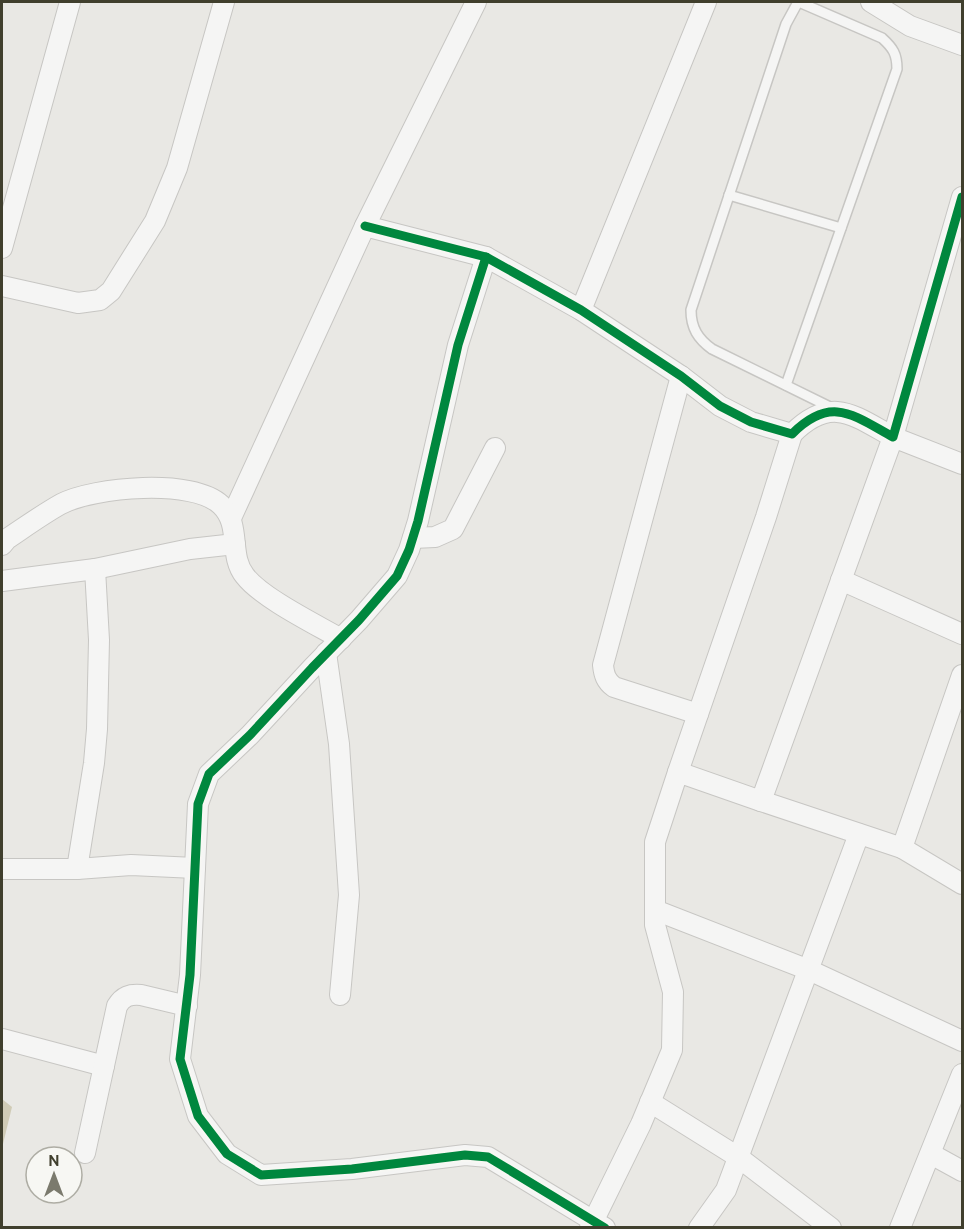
<svg xmlns="http://www.w3.org/2000/svg" width="964" height="1229" viewBox="0 0 964 1229" font-family="Cabin,sans-serif">
  <style>
    .water { fill: #d0cbb6 }
    .lines { fill: none; stroke-linecap: round; stroke-linejoin: round }
    .lane-casing { stroke: #c7c6c3; stroke-width: 12 }
    .street-casing { stroke: #c7c6c3; stroke-width: 22 }
    .lane { stroke: #f5f5f4; stroke-width: 9 }
    .street { stroke: #f5f5f4; stroke-width: 20 }
    .cycleway-casing { stroke: #f7f7f3; stroke-width: 13 }
    .cycleway { stroke: #00873e; stroke-width: 9 }
  </style>
  <rect width="100%" height="100%" fill="#e9e8e4"/>
  <!-- water -->
  <polygon class="water" points="2,1099 12,1107 2,1148"/>
  <g class="lines">
    <!-- lane casing -->
    <g class="lane-casing">
      <g id="lane">
        <path d="M798,2L786,24L691,310C691,328 698,339 712,349L834,409"/>
        <polyline points="729,195 841,228"/>
        <path d="M786,385L897,69C897,54 893,48 882,38L799,2"/>
      </g>
    </g>
    <!-- street casing -->
    <g class="street-casing">
      <g id="street">
        <polyline points="871,2 910,26 962,45"/>
        <path d="M365,226L486,257L581,310L681,376L720,406L751,422L792,434C831,395 853,415 893,437L962,197"/>
        <polyline points="2,248 70,2"/>
        <polyline points="486,257 458,345 418,521 409,550 397,576 359,620 312,668 250,735 209,774 198,804 190,975 180,1059 198,1116 227,1154 261,1175 352,1169 465,1155 488,1157 605,1228"/>
        <polyline points="2,286 78,303 100,300 111,291 155,221 177,168 224,2"/>
        <polyline points="581,310 706,2"/>
        <path d="M681,376L603,665C604,675 606,681 614,687L698,714"/>
        <polyline points="231,518 365,226 476,2"/>
        <polyline points="413,538 435,537 453,529 495,448"/>
        <path d="M2,545L7,539C25,527 43,514 61,504C94,487 193,478 221,505C242,525 228,555 245,576C262,598 315,624 341,639"/>
        <polyline points="841,580 962,634"/>
        <polyline points="2,581 95,569 190,549 235,544"/>
        <polyline points="326,653 339,744 349,895 340,995"/>
        <polyline points="962,675 902,848 962,884"/>
        <polyline points="678,772 766,517 792,434"/>
        <polyline points="902,848 761,801 893,437 962,464"/>
        <polyline points="2,869 77,869 131,865 195,868"/>
        <polyline points="77,869 94,763 97,729 99,640 95,569"/>
        <polyline points="655,910 809,970 962,1041"/>
        <polyline points="2,1039 104,1066"/>
        <polyline points="650,1102 738,1157 831,1228"/>
        <path d="M85,1153L117,1006C123,996 130,994 141,995L187,1006"/>
        <polyline points="931,1154 962,1171"/>
        <polyline points="590,1228 641,1124 672,1050 673,992 655,925 655,842 678,772 761,801"/>
        <polyline points="699,1228 726,1190 859,834"/>
        <polyline points="900,1228 962,1074"/>
      </g>
    </g>
    <!-- lane -->
    <use href="#lane" class="lane"/>
    <!-- street -->
    <use href="#street" class="street"/>
    <!-- cycleway casing -->
    <g class="cycleway-casing">
      <g id="cycleway">
        <path d="M365,226L486,257L581,310L681,376L720,406L751,422L792,434C831,395 853,415 893,437L962,197"/>
        <polyline points="486,257 458,345 418,521 409,550 397,576 359,620 312,668 250,735 209,774 198,804 190,975 180,1059 198,1116 227,1154 261,1175 352,1169 465,1155 488,1157 605,1228"/>
      </g>
    </g>
    <!-- cycleway -->
    <use href="#cycleway" class="cycleway"/>
  </g>
  <!-- border -->
  <rect width="964" height="1229" fill="none" stroke="#403f2d" stroke-width="6"/>
  <!-- north arrow -->
  <g transform="translate(54 1175)"><circle r="28" fill="#f7f7f3" stroke="#aeada4" stroke-width="1.5"/>
  <path d="M0-4.5L10 22L0 15L-10 22Z" fill="#7b7a6d"/>
  <text y="-9" font-size="16" font-weight="bold" text-anchor="middle" fill="#403f2d">N</text>
  </g>
</svg>
